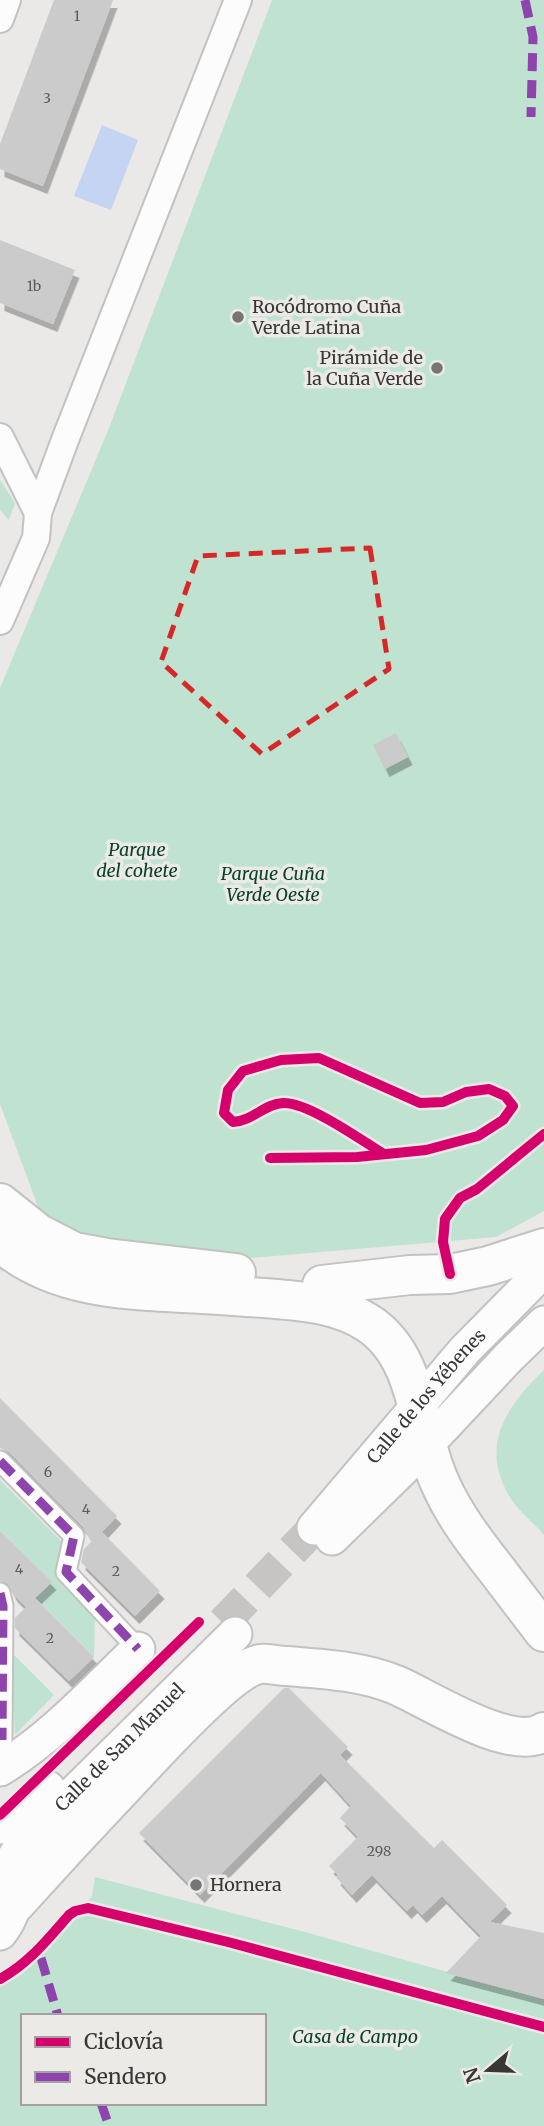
<svg xmlns="http://www.w3.org/2000/svg" width="544" height="2126" viewBox="0 0 544 2126" font-family="Merriweather,serif">
  <style>
    .green { fill: #c0e2d0; fill-rule: evenodd }
    .water { fill: #c4d4f2 }
    .building { fill: #cccbcb; filter: url(#shadow) }
    .lines { fill: none; stroke-linecap: round; stroke-linejoin: round }
    .tertiary-tunnel { stroke: #c6c5c4; stroke-width: 33; stroke-dasharray: 33 17; stroke-linecap: butt }
    .pedestrian-casing { stroke: #c3c2c1; stroke-width: 23 }
    .minor-casing { stroke: #c3c2c1; stroke-width: 30 }
    .tertiary-casing { stroke: #c3c2c1; stroke-width: 37 }
    .motorway-casing { stroke: #c3c2c1; stroke-width: 42 }
    .pedestrian { stroke: #fcfcfc; stroke-width: 19 }
    .minor { stroke: #fcfcfc; stroke-width: 26 }
    .tertiary { stroke: #fcfcfc; stroke-width: 33 }
    .motorway { stroke: #fcfcfc; stroke-width: 38 }
    .quiet { stroke: #8e44ad; stroke-width: 9; stroke-dasharray: 18 9; stroke-linecap: butt }
    .cycleway-casing { stroke: #ebeae7; stroke-width: 15 }
    .cycleway { stroke: #d6006c; stroke-width: 10 }
    .marked { fill: none; stroke: #d62828; stroke-width: 5; stroke-dasharray: 14 9; stroke-linejoin: round }
    .poi-dot { fill: #767574; stroke: #ebeae7; stroke-width: 2.5 }
    .labels { text-anchor: middle; stroke-width: 7; stroke-linejoin: round; paint-order: stroke }
    .number-label { font-size: 14px; fill: #5d5c5b }
    .poi-label { font-size: 18px; fill: #383736; stroke: #ebeae7; text-anchor: start }
    .park-label { font-size: 18px; font-style: italic; fill: #08412c; stroke: #ebeae7 }
    .street-label { font-size: 18px; fill: #383736; stroke: #ebeae7 }
  </style>
  <defs>
    <filter id="shadow"><feDropShadow dx="4.5" dy="8" stdDeviation="0" flood-color="#0004"/></filter>
  </defs>
  <rect width="100%" height="100%" fill="#eae9e8"/>
  <!-- green -->
  <g class="green">
    <polygon points="272,0 544,0 544,1211 496,1237 113,1270 57,1258 0,1104 0,688 107,433"/>
    <polygon points="0,480 15,503 9,520 0,510"/>
    <path d="M544,1370V1535C533,1522 516,1509 508,1494C480,1443 507,1406 544,1370Z"/>
    <polygon points="0,1480 66,1546 56,1575 95,1616 94,1657 35,1598 51,1582 0,1531"/>
    <polygon points="11,1652 54,1695 15,1735"/>
    <path d="M95,1877L305,1932L544,1999V2126H0V1986L22,1974L47,1951L92,1896ZM23,2016H264V2103H23Z"/>
  </g>
  <!-- water -->
  <polygon class="water" points="102,125 138,140 111,210 74,196"/>
  <!-- building -->
  <g class="building">
    <polygon points="54,0 113,0 43,186 0,169 0,144"/>
    <polygon points="0,240 75,270 53,324 0,303"/>
    <polygon points="396,733 408,757 385,769 373,745"/>
    <polygon points="0,1398 117,1516 102,1532 160,1591 135,1616 81,1562 84,1549 92,1541 83,1527 9,1452 0,1448"/>
    <polygon points="0,1531 52,1582 35,1598 94,1657 69,1681 15,1628 15,1618 35,1598 26,1607 13,1594 8,1584 0,1581"/>
    <polygon points="284,1688 289,1688 348,1747 340,1755 434,1848 442,1840 507,1905 490,1922 544,1933 544,1999 446,1973 481,1936 442,1896 422,1915 413,1905 407,1911 372,1875 352,1895 336,1877 338,1875 329,1866 358,1837 340,1818 351,1806 321,1773 200,1895 139,1833"/>
  </g>
  <g class="lines">
    <!-- tertiary-tunnel -->
    <polyline class="tertiary-tunnel" points="223,1623 314,1528"/>
    <!-- pedestrian casing -->
    <g class="pedestrian-casing">
      <g id="pedestrian">
        <polyline points="0,1461 74,1536 66,1572 138,1649"/>
        <polyline points="0,1593 3,1606 2,1740"/>
      </g>
    </g>
    <!-- minor casing -->
    <g class="minor-casing">
      <g id="minor">
        <polyline points="0,19 7,0"/>
        <polyline points="0,437 38,513"/>
        <polyline points="0,621 36,538 38,513 65,440 238,0"/>
      </g>
    </g>
    <!-- tertiary casing -->
    <g class="tertiary-casing">
      <g id="tertiary">
        <path id="s1" d="M314,1528L465,1350L544,1270"/>
        <polyline points="332,1538 416,1456 508,1358 544,1323"/>
        <path d="M0,1769C52,1738 94,1691 138,1649"/>
        <polyline points="0,1827 16,1817 48,1788"/>
        <path id="s2" d="M9,1866L23,1843L235,1634"/>
        <path d="M0,1933C13,1917 17,1899 13,1880"/>
      </g>
    </g>
    <!-- motorway casing -->
    <g class="motorway-casing">
      <g id="motorway">
        <polyline points="0,1203 39,1234 74,1252 107,1258 236,1273"/>
        <path d="M0,1242C56,1291 132,1290 202,1294C223,1295 244,1297 265,1298C301,1301 337,1303 368,1323C415,1353 417,1417 433,1465C446,1504 470,1536 496,1569C512,1590 528,1611 544,1632"/>
        <polyline points="322,1285 410,1275 450,1274 488,1266 544,1248"/>
        <path d="M14,1905C51,1864 88,1824 126,1784C150,1759 229,1669 260,1664C268,1663 278,1666 287,1666C324,1669 362,1671 396,1685C429,1699 511,1753 544,1732"/>
      </g>
    </g>
    <!-- pedestrian -->
    <use href="#pedestrian" class="pedestrian"/>
    <!-- minor -->
    <use href="#minor" class="minor"/>
    <!-- tertiary -->
    <use href="#tertiary" class="tertiary"/>
    <!-- motorway -->
    <use href="#motorway" class="motorway"/>
    <!-- quiet -->
    <g class="quiet">
      <polyline points="525,0 533,37 531,117"/>
      <polyline points="0,1461 74,1536 66,1572 138,1649"/>
      <polyline points="0,1593 3,1606 2,1740"/>
      <polyline points="41,1958 58,2016"/>
      <polyline points="101,2103 109,2126"/>
    </g>
    <!-- cycleway casing -->
    <g class="cycleway-casing">
      <g id="cycleway">
        <path d="M270,1158L357,1157L426,1150L478,1136L503,1120L513,1106L505,1096L489,1089L466,1092L443,1102L420,1103L319,1058L281,1060L243,1071L228,1090L224,1113L233,1122C253,1121 264,1104 283,1103C308,1102 361,1140 384,1154"/>
        <polyline points="450,1274 443,1242 445,1219 460,1198 477,1189 544,1134"/>
        <polyline points="0,1815 199,1622"/>
        <path d="M0,1979C29,1963 47,1940 69,1915L75,1911L88,1908L228,1942L544,2027"/>
      </g>
    </g>
    <!-- cycleway -->
    <use href="#cycleway" class="cycleway"/>
  </g>
  <!-- marked area -->
  <path class="marked" d="M370,548L389,669L262,754L161,662L198,556Z"/>
  <!-- markers -->
  <g class="poi-dot">
    <circle cx="238" cy="317" r="7"/>
    <circle cx="437" cy="368" r="7"/>
    <circle cx="196" cy="1885" r="7"/>
  </g>
  <g class="labels">
    <!-- number labels -->
    <g class="number-label">
      <text x="77" y="21">1</text>
      <text x="47" y="103">3</text>
      <text x="34" y="291">1b</text>
      <text x="48" y="1477">6</text>
      <text x="86" y="1514">4</text>
      <text x="19" y="1574">4</text>
      <text x="116" y="1576">2</text>
      <text x="50" y="1643">2</text>
      <text x="379" y="1856">298</text>
    </g>
    <!-- poi labels -->
    <g class="poi-label">
      <text x="252" y="313">Rocódromo Cuña<tspan x="252" dy="21">Verde Latina</tspan></text>
      <text x="423" y="364" text-anchor="end">Pirámide de<tspan x="423" dy="21">la Cuña Verde</tspan></text>
      <text x="210" y="1891">Hornera</text>
    </g>
    <!-- park labels -->
    <g class="park-label">
      <text x="137" y="856">Parque<tspan x="137" dy="21">del cohete</tspan></text>
      <text x="273" y="880">Parque Cuña<tspan x="273" dy="21">Verde Oeste</tspan></text>
      <text x="355" y="2043">Casa de Campo</text>
    </g>
    <!-- street labels -->
    <g class="street-label">
      <text dy="6" stroke="none"><textPath href="#s1" startOffset="173">Calle de los Yébenes</textPath></text>
      <text dy="6" stroke="none"><textPath href="#s2" startOffset="163">Calle de San Manuel</textPath></text>
    </g>
  </g>
  <!-- legend -->
  <rect x="21" y="2014" width="245" height="91" fill="#ebeae7" stroke="#a3a2a0" stroke-width="2"/>
  <rect x="35" y="2037" width="35" height="10" fill="#d6006c" stroke="#a3a2a0" stroke-width="2"/>
  <text x="84" y="2049" font-size="21" fill="#383736">Ciclovía</text>
  <rect x="35" y="2072" width="35" height="10" fill="#8e44ad" stroke="#a3a2a0" stroke-width="2"/>
  <text x="84" y="2084" font-size="21" fill="#383736">Sendero</text>
  <!-- north arrow -->
  <g transform="translate(488 2070) rotate(251)" stroke="#ebeae7" stroke-width="5" paint-order="stroke">
  <path d="M0-5L12 26L0 18L-12 26Z" fill="#383736"/>
  <text y="-10" font-size="19" font-weight="bold" text-anchor="middle" fill="#383736">N</text>
  </g>
</svg>
